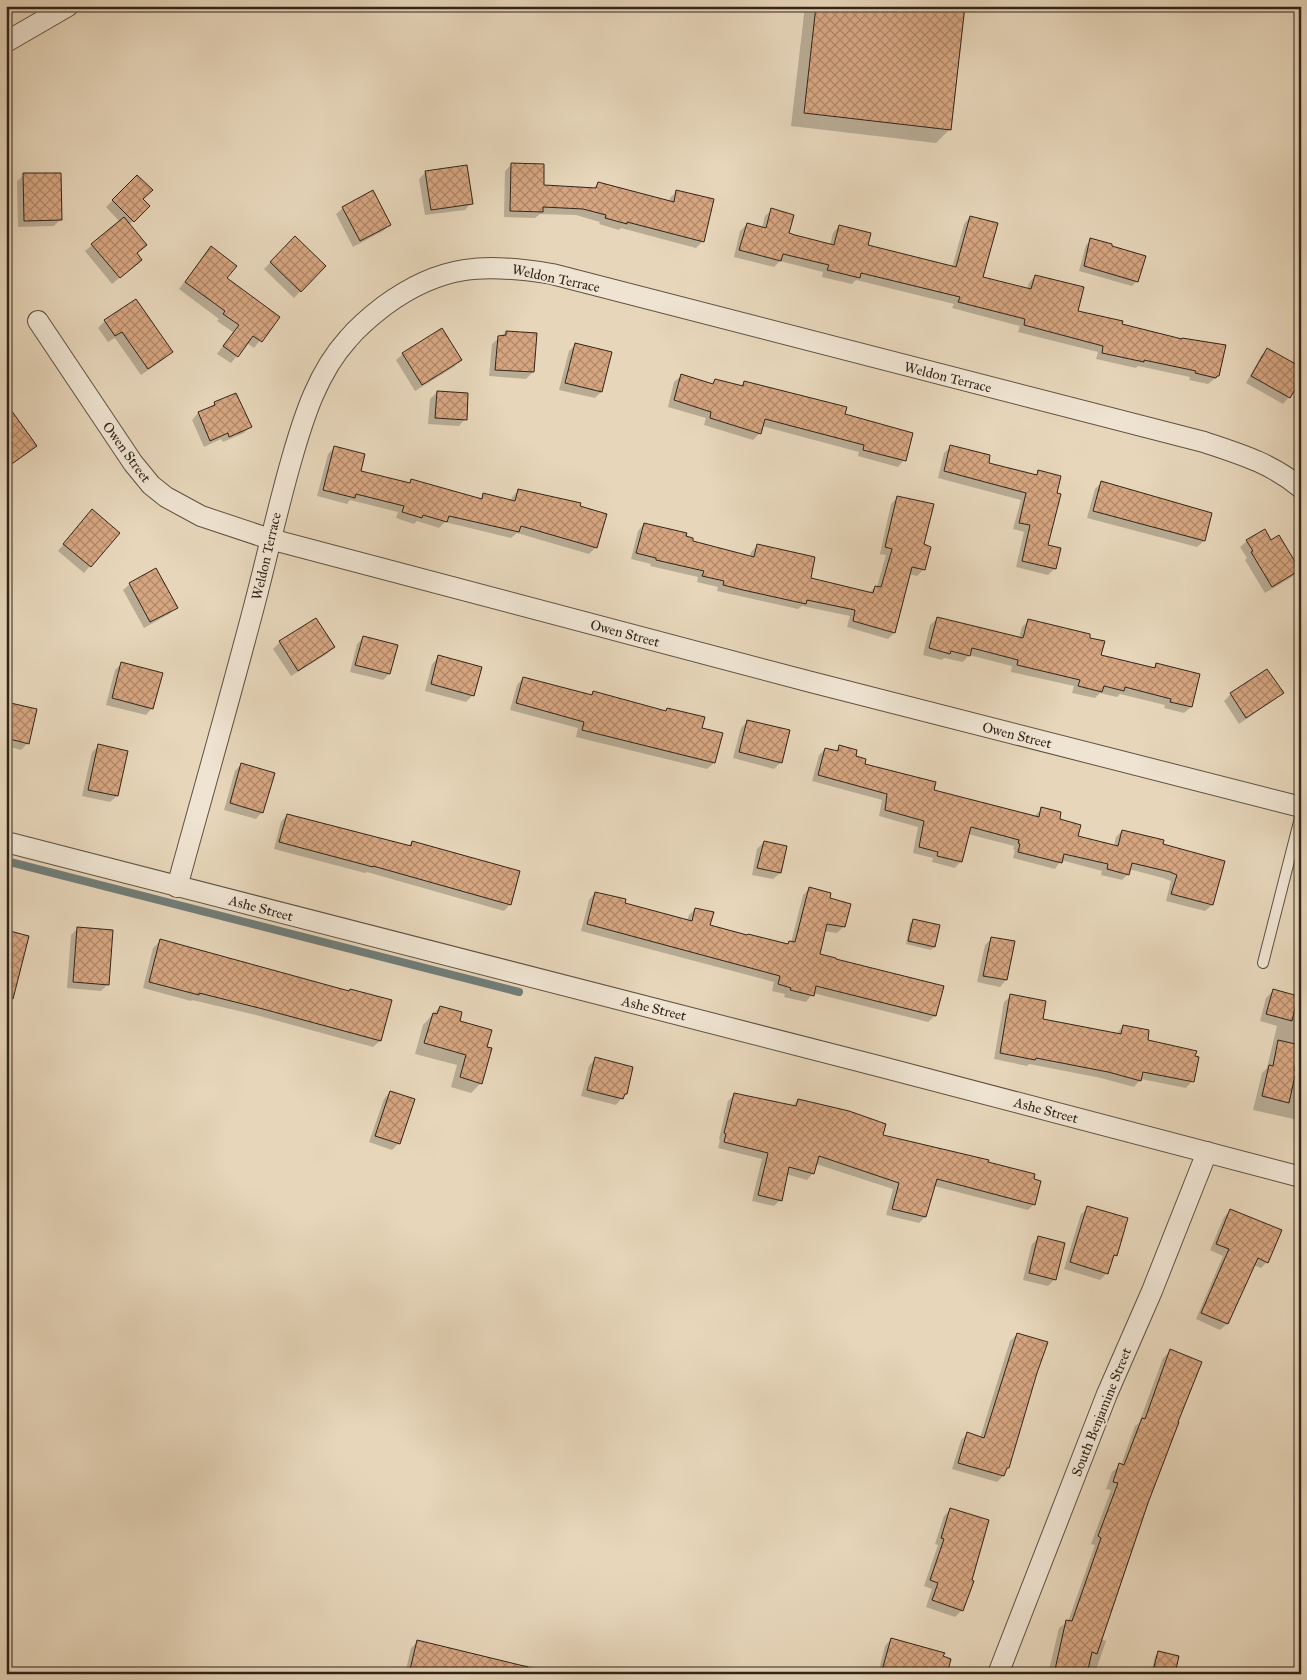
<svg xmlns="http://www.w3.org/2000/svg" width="1307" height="1680" viewBox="0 0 1307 1680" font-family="'IM FELL Great Primer',serif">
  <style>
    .shadow { fill: #0003 }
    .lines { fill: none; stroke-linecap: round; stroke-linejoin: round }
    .stream { stroke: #707d79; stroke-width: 8 }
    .building { fill: url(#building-cross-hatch); stroke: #322519 }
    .service-casing { stroke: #5f5141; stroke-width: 12 }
    .minor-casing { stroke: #5f5141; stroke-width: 22 }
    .service { stroke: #efe4d2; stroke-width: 10 }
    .minor { stroke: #efe4d2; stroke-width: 20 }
    .labels { text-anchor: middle; stroke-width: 4; stroke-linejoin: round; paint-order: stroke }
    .street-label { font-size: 14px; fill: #322519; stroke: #efe4d2 }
  </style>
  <defs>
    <pattern id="building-cross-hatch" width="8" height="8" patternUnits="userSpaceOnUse" patternTransform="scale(1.25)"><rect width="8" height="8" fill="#d7a681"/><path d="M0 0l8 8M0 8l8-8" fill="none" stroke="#af8769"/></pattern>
  </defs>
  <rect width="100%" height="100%" fill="#e7d6ba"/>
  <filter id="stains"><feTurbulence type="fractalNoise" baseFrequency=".004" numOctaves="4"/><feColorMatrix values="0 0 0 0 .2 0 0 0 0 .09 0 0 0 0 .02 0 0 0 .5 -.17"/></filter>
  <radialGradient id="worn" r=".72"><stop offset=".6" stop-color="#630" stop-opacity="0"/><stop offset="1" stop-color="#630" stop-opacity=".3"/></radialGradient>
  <!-- shadow -->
  <g class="shadow">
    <polygon points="805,6 964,6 950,129 936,143 791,126"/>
    <polygon points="512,164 542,186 593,189 598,183 669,202 670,198 677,191 703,241 696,248 621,228 619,230 599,224 600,222 576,215 540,214 535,218 504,217 505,171"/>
    <polygon points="426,172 471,203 465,210 425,215 419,179"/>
    <polygon points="24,175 60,220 54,226 18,227 17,181"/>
    <polygon points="137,176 142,199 148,206 129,225 136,254 134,266 112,284 85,251 120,222 106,207"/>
    <polygon points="343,208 390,224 383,231 353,247 336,214"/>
    <polygon points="772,210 788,233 830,245 833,233 839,226 866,246 952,268 964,224 970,217 981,278 1027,290 1029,283 1035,276 1077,312 1121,325 1218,376 1208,384 1189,380 1190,377 1138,366 1136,368 1096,359 1098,352 1018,332 1020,326 952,308 954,304 856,280 852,284 822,277 823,272 780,261 774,267 734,257 740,231 747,224 762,228 765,216"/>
    <polygon points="295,238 324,266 294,298 264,269"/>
    <polygon points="1091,240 1137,281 1132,286 1079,271 1086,245"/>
    <polygon points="205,254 226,279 278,318 254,348 247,343 231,363 217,354 233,332 217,321 219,319 179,289"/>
    <polygon points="105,321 171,352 164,359 141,375 115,338 108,342 98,328"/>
    <polygon points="506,332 533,372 526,379 489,376 492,344"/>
    <polygon points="576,344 601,392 595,398 559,390 569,351"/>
    <polygon points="1267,350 1289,397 1283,404 1246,383 1261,356"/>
    <polygon points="403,354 460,360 454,367 415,391 396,360"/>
    <polygon points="681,376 711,385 715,380 740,387 744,382 843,415 904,460 898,467 858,456 859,452 762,426 760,433 753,440 704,425 706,418 668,407 674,382"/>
    <polygon points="437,392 465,419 459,426 428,424 430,399"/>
    <polygon points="215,403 250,426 244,433 223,442 221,439 204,447 192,420 198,413 210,408"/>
    <polygon points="6,412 35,446 6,469"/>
    <polygon points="335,447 359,472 408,484 411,481 479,500 484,495 511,501 512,497 519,490 578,507 596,547 589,554 517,533 511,538 445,522 439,528 417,521 414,524 396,518 398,512 350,500 347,504 317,496 328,454"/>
    <polygon points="951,447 987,464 1035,475 1039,472 1047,546 1055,568 1048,575 1016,567 1024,532 1013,529 1021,500 938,478 944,453"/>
    <polygon points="1101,483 1211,514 1204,541 1197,547 1087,518 1095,489"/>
    <polygon points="898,497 923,545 930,547 923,570 917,576 909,574 894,633 888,639 847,627 850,616 802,606 798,609 717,591 718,587 697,582 698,577 650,566 651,564 631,559 638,531 644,524 685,537 691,542 750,557 751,552 757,546 810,579 869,593 875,587 877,587 886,555 880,554 891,504"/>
    <polygon points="85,518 118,533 84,573 58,551"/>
    <polygon points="1247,541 1271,542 1298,570 1292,577 1265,593 1245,560 1247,558 1240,547"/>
    <polygon points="130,584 176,608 169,614 144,628 123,590"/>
    <polygon points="316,619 334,647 327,654 291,676 273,649 280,642"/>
    <polygon points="937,619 1019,639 1022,627 1028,621 1088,638 1100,656 1152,669 1157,664 1191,707 1184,713 1164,708 1165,705 1120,694 1117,697 1100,693 1095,698 1072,693 1074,686 1011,672 1012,666 969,655 963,662 944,658 942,660 923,655 930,625"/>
    <polygon points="364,637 389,674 383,680 350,672 357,644"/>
    <polygon points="439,657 473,695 466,702 425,691 432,664"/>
    <polygon points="122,663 152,708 146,715 106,705 115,670"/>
    <polygon points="1267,671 1282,693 1275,699 1239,724 1224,701 1231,694"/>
    <polygon points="523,678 590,696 593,693 664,712 667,709 700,729 714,763 707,769 576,737 578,728 510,710 517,685"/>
    <polygon points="6,703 28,743 21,750 6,746"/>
    <polygon points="748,721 781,762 774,769 733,758 741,728"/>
    <polygon points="99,746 117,796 110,802 82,796 92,752"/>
    <polygon points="839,747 863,765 933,790 1034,817 1041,809 1058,820 1076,836 1114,846 1116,837 1122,831 1162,845 1223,861 1212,905 1205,911 1166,901 1171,881 1163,878 1129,869 1128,874 1122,880 1101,875 1102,871 1061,860 1055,869 1013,858 1015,850 1013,849 1014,846 968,834 961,861 955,868 932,862 933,858 913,853 918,827 879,816 882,800 812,781 819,755 825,749 834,752"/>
    <polygon points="241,764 262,812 256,819 224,810 235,771"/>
    <polygon points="287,815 408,846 412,842 510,904 504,911 367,872 365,873 274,849 281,822"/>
    <polygon points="764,842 780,873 773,879 752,875 757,849"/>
    <polygon points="809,889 829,899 849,904 843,927 837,933 824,931 818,955 935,1016 928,1022 813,993 806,1002 784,997 785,994 772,991 774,982 581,931 589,900 595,893 623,904 687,921 689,915 695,909 709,926 787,944 791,943 803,895"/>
    <polygon points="913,920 934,947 931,950 906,944 910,923"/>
    <polygon points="78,928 108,984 101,991 67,988 71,935"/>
    <polygon points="991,939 1013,942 1006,980 1000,987 977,982 985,945"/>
    <polygon points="160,941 380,1041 373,1047 256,1015 192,1000 191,1001 143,988 153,948"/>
    <polygon points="1274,990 1301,998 1301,1035 1295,1059 1301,1060 1301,1122 1298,1122 1298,1120 1253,1110 1262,1073 1267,1068 1277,1026 1260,1021 1266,998"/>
    <polygon points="1011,996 1041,1020 1116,1034 1123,1026 1147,1041 1192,1081 1186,1088 1141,1079 1134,1087 1101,1078 1029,1064 1027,1066 994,1059 1004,1002"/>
    <polygon points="440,1007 485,1047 481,1083 471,1093 451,1087 457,1065 415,1054 423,1025"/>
    <polygon points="595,1059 625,1094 616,1105 581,1096 589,1066"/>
    <polygon points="390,1092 399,1143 392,1150 369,1142 384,1099"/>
    <polygon points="735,1094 792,1106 798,1100 881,1136 987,1162 1034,1204 1028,1210 934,1186 925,1217 919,1223 886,1215 893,1189 816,1164 813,1173 807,1180 786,1174 780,1200 774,1206 752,1201 762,1159 718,1148 720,1140 719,1139 728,1101"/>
    <polygon points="1088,1208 1116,1255 1111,1259 1107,1273 1100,1280 1064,1269 1081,1214"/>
    <polygon points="1231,1210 1267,1262 1261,1268 1253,1265 1227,1324 1220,1330 1196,1319 1223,1256 1210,1250 1224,1217"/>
    <polygon points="1039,1238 1055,1279 1048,1286 1023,1280 1032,1244"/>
    <polygon points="1017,1334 1008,1468 1003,1476 997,1482 952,1469 961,1440 967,1434 980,1438 1010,1341"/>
    <polygon points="1170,1351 1176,1422 1128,1557 1100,1639 1106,1641 1095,1673 1098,1674 1048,1674 1059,1628 1068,1622 1095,1545 1091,1544 1111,1490 1106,1489 1112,1472 1121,1465 1135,1426 1139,1423 1163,1358"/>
    <polygon points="950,1510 962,1610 955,1617 926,1607 932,1589 924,1586 938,1545 935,1544 944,1516"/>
    <polygon points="891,1639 942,1657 945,1674 878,1674 885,1646"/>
    <polygon points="418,1641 523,1667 525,1665 564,1674 405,1674 411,1648"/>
    <polygon points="1158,1653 1174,1674 1151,1674 1155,1656"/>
  </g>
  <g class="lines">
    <!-- stream -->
    <polyline class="stream" points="6,861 519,992"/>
  </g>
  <!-- building -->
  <g class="building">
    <polygon points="816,6 965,6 951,130 804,113"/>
    <polygon points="511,163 544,164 544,185 596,188 598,182 674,202 676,190 714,199 704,242 627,222 627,224 605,218 606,215 583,209 543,207 543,212 510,211"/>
    <polygon points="467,165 473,204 431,210 425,171"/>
    <polygon points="23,173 61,173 62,220 24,221"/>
    <polygon points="137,175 153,190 143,199 150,206 134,222 112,200"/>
    <polygon points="373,190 391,225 360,241 342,207"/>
    <polygon points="771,208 794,215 789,233 795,235 834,245 839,225 871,233 868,245 956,267 970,216 998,223 983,277 1031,289 1035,275 1084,287 1078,311 1123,321 1122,324 1182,339 1182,338 1226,345 1219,376 1217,376 1216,378 1195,373 1196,371 1144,360 1144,362 1102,353 1103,346 1024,325 1025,319 958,302 960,297 861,273 860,278 827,270 829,265 783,254 781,261 739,250 747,223 766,228"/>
    <polygon points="124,217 147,245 137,253 142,260 120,278 91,244"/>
    <polygon points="295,236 326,266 301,292 270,262"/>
    <polygon points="1090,238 1112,244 1112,246 1146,256 1138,282 1084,266"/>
    <polygon points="211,246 237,266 227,278 280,317 262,342 253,336 238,357 223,346 239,325 223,314 225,311 185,282"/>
    <polygon points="136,299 173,352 148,369 122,332 115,336 104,320"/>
    <polygon points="442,328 462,360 422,385 402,353"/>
    <polygon points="506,331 537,333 534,372 495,370 498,336 506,335"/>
    <polygon points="575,343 612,352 602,392 565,383"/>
    <polygon points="1267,348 1301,367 1301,380 1290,398 1251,376"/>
    <polygon points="681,374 713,384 715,379 743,386 744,381 847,407 845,414 913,433 906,461 863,450 864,445 765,419 761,434 710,418 711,412 674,400"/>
    <polygon points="437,391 468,393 467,420 435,418"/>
    <polygon points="236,393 252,427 229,437 228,433 210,441 198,412 215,405 214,402"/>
    <polygon points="6,403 37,446 6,468"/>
    <polygon points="950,445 990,455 989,463 1037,475 1038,470 1061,476 1057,493 1061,494 1048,545 1061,548 1056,569 1022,561 1030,525 1019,523 1026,493 944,471"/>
    <polygon points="334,446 365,454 361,471 410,483 411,479 482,499 483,493 515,501 518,489 581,503 580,506 607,514 597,548 521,526 519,532 449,516 447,522 423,515 422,518 402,512 404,506 356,494 355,498 323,490"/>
    <polygon points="1101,481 1212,513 1205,541 1093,511"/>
    <polygon points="897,496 934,504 924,544 931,547 925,570 912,567 895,633 853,621 855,610 807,600 806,604 743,590 723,585 724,581 702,576 704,571 656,560 656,558 636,553 644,523 687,533 686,536 693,538 693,541 754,557 757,544 815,557 811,578 873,593 875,586 881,587 892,549 885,547"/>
    <polygon points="92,509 120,533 91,567 63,544"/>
    <polygon points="1265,529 1271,540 1279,535 1300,570 1272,587 1251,552 1253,551 1246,540"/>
    <polygon points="156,568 178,608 150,622 129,583"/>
    <polygon points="937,617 1023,638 1028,619 1090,634 1090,638 1105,641 1101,655 1155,668 1156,663 1200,674 1192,707 1170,702 1171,699 1125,687 1124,691 1104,686 1102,692 1078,686 1080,680 1017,665 1018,660 972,648 970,656 951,651 950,654 929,648"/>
    <polygon points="316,618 335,647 298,671 279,641"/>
    <polygon points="363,636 398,645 390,674 355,665"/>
    <polygon points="438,655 482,667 474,696 431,684"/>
    <polygon points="121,662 163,673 153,709 112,698"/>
    <polygon points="1267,669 1284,693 1246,718 1230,693"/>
    <polygon points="523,677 592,695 593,691 666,711 667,708 705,717 702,728 723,733 715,763 582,730 584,722 516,703"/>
    <polygon points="6,702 37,709 29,744 6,738"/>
    <polygon points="747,720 790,730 782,763 739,752"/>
    <polygon points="98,744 128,751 118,796 88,790"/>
    <polygon points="839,745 857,750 856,756 866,759 865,764 936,782 934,790 1039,817 1041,807 1061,812 1060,819 1081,825 1078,836 1118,846 1122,830 1164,840 1163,844 1225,861 1213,905 1171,894 1177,875 1170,872 1132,863 1129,875 1107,869 1108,864 1064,854 1062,863 1018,852 1020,844 1018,843 1019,840 971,827 962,862 937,856 938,852 919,847 924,821 885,810 887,794 818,775 825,748 838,751"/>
    <polygon points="241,763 275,773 263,813 230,803"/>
    <polygon points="287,814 411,846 412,841 520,871 511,905 373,866 373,867 279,842"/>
    <polygon points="764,841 787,846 781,873 757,868"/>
    <polygon points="809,887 831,893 830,898 851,904 845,927 827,924 820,954 836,958 836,959 944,986 936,1016 816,986 814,996 790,990 791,988 778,984 780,976 587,924 595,892 626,899 625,903 692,921 695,908 714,912 710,925 747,935 748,934 788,944 789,941 795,942"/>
    <polygon points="913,919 940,925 935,947 908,941"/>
    <polygon points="77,927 113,930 109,985 73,982"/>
    <polygon points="6,930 29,936 13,999 6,998"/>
    <polygon points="991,937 1015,941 1007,980 983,976"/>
    <polygon points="160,939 349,991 350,989 392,1000 381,1041 263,1009 199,993 199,995 149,982"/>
    <polygon points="1273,989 1298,996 1292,1021 1266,1014"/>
    <polygon points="1010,994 1046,1001 1043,1019 1121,1034 1123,1025 1149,1030 1148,1040 1197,1051 1195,1056 1199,1057 1194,1082 1143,1072 1141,1081 1108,1072 1036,1058 1035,1060 1000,1053"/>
    <polygon points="440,1006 462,1012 460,1021 492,1030 487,1047 492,1048 482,1084 460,1077 466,1055 424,1043 433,1013 437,1014"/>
    <polygon points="1278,1040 1300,1045 1294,1071 1296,1071 1289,1103 1262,1096 1269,1065 1273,1066"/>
    <polygon points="595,1057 633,1067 627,1094 625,1094 623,1099 587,1090"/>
    <polygon points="390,1091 415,1099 400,1144 375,1136"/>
    <polygon points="734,1093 796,1106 798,1099 849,1111 886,1124 883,1135 989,1160 988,1162 1035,1174 1034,1179 1041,1181 1035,1205 937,1179 926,1217 892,1209 899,1183 819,1156 814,1174 789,1167 782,1201 758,1195 768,1153 724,1142 726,1134 724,1133"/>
    <polygon points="1087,1206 1128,1218 1117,1256 1114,1255 1108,1274 1070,1262"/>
    <polygon points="1230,1209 1282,1230 1268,1263 1258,1258 1228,1324 1201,1313 1229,1249 1216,1244"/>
    <polygon points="1038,1236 1065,1243 1056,1280 1029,1273"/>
    <polygon points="1017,1333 1048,1342 1037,1373 1009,1468 1007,1468 1004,1476 958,1463 967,1432 984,1438"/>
    <polygon points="1170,1349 1202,1362 1178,1422 1179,1422 1148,1503 1097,1654 1092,1652 1087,1674 1054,1674 1066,1620 1072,1621 1101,1538 1098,1536 1118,1483 1113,1482 1119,1463 1124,1465 1142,1418 1145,1419"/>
    <polygon points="950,1508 989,1520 972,1580 974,1581 963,1611 932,1600 938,1583 930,1580 944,1539 941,1538"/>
    <polygon points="891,1638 945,1653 943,1656 951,1659 947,1674 881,1674"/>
    <polygon points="417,1640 528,1667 527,1674 409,1674"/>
    <polygon points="1158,1651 1179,1656 1175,1674 1164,1674 1153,1671"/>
  </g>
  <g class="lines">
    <!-- service casing -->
    <g class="service-casing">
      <polyline id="service" points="1263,963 1301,814"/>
    </g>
    <!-- minor casing -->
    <g class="minor-casing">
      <g id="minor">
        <polyline points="6,42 68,6"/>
        <polyline points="38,321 133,463 151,485 166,497 201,516 270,539 811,682 1301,807"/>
        <polyline points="6,842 878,1066 1301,1177"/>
        <path d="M177,887C202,796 228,705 252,614C266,562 277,510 292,458C304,416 318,372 348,339C358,327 371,316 384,306C441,264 484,263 552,274L1204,442C1240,454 1271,463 1301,488"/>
        <polyline points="998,1674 1107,1394 1152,1291 1207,1152"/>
      </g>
    </g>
    <!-- service -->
    <use href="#service" class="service"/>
    <!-- minor -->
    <use href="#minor" class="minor"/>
  </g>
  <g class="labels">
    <!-- street labels -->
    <g class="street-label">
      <text transform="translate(556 278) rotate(12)" y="5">Weldon Terrace</text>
      <text transform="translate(948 377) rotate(14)" y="5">Weldon Terrace</text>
      <text transform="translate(127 452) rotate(54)" y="5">Owen Street</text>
      <text transform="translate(266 556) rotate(-77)" y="5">Weldon Terrace</text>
      <text transform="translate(625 633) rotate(15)" y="5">Owen Street</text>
      <text transform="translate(1017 735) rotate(14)" y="5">Owen Street</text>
      <text transform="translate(261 908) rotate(15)" y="5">Ashe Street</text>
      <text transform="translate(654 1008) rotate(14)" y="5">Ashe Street</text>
      <text transform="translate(1046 1110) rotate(15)" y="5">Ashe Street</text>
      <text transform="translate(1101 1412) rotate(-68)" y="5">South Benjamine Street</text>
    </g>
  </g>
  <!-- margin -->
  <rect width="1307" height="1680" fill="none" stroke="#e7d6ba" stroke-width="25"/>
  <rect x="8" y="8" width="1292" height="1665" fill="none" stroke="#322519" stroke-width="2.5"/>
  <rect x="12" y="12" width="1282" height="1655" fill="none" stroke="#322519"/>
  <rect width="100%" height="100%" filter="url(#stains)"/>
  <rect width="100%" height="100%" fill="url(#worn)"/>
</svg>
